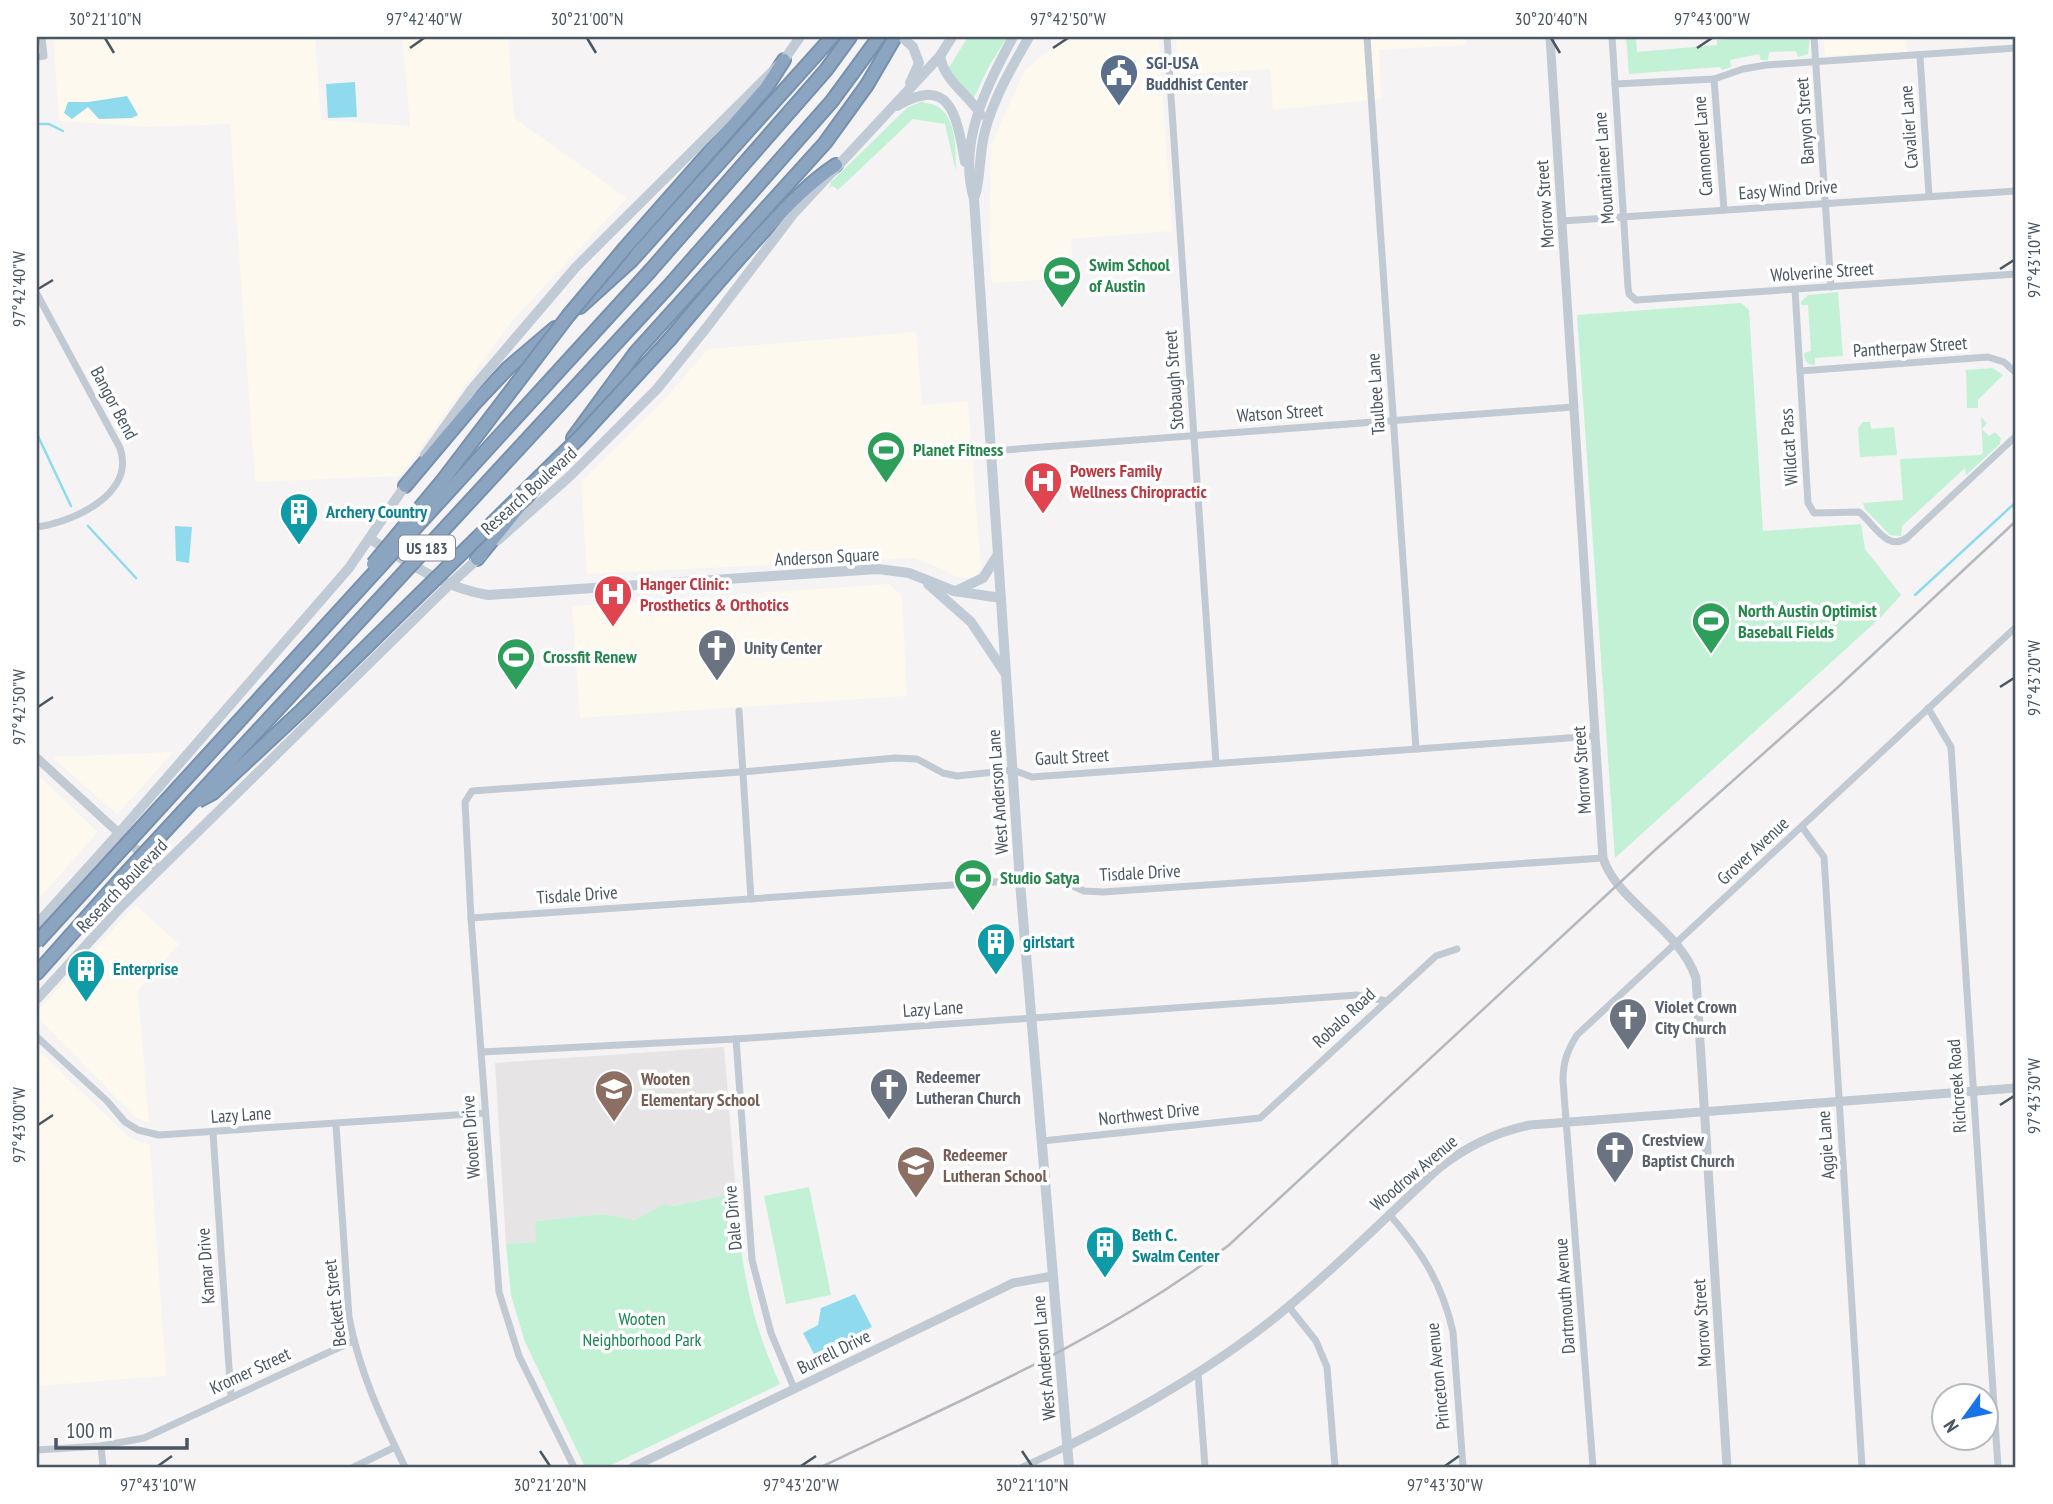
<svg xmlns="http://www.w3.org/2000/svg" width="2053" height="1504" viewBox="0 0 2053 1504" font-family="'PT Sans Narrow',sans-serif">
  <style>
    .commercial { fill: #fdf9ef }
    .education { fill: #e6e4e5 }
    .green { fill: #c3f1d5 }
    .water { fill: #90daee }
    .lines { fill: none; stroke-linecap: round; stroke-linejoin: round }
    .stream { stroke: #90daee; stroke-width: 2.5 }
    .motorway-casing { stroke: #7690ad; stroke-width: 16 }
    .minor { stroke: #c1cad2; stroke-width: 7 }
    .tertiary { stroke: #c1cad2; stroke-width: 9 }
    .secondary { stroke: #c1cbd6; stroke-width: 10 }
    .motorway { stroke: #8ba5c1; stroke-width: 12 }
    .rail { stroke: #b5b8bd; stroke-width: 2.5 }
    .motorway-bridge-casing { stroke: #7690ad; stroke-width: 16; stroke-linecap: butt }
    .motorway-bridge { stroke: #8ba5c1; stroke-width: 12 }
    .ticks { fill: none; stroke: #4a5661; stroke-width: 2.5 }
    .labels { text-anchor: middle; stroke-width: 7; stroke-linejoin: round; paint-order: stroke }
    .shield { fill: #fff; stroke: #808990; stroke-width: 2 }
    .shield-label { font-size: 16px; font-weight: bold; fill: #4a5661 }
    .service-label { font-size: 18px; font-weight: bold; fill: #4e5e75; stroke: #fff; text-anchor: start }
    .street-label { font-size: 18px; fill: #4a5661; stroke: #fff }
    .leisure-label { font-size: 18px; font-weight: bold; fill: #27864d; stroke: #fff; text-anchor: start }
    .health-label { font-size: 18px; font-weight: bold; fill: #be3a42; stroke: #fff; text-anchor: start }
    .culture-label { font-size: 18px; font-weight: bold; fill: #0d838f; stroke: #fff; text-anchor: start }
    .worship-label { font-size: 18px; font-weight: bold; fill: #5b616d; stroke: #fff; text-anchor: start }
    .education-label { font-size: 18px; font-weight: bold; fill: #785e54; stroke: #fff; text-anchor: start }
    .park-label { font-size: 18px; fill: #17864f; stroke: #fff }
    .neatline { fill: none; stroke: #4a5661; stroke-width: 2.5 }
    .ticks-label { font-size: 18px; text-anchor: middle; fill: #4a5661 }
  </style>
  <rect width="100%" height="100%" fill="#f5f3f3"/>
  <!-- commercial -->
  <g class="commercial">
    <polygon points="53,37 315,37 321,120 410,126 402,37 508,37 514,118 627,198 511,322 400,476 255,482 230,124 149,127 59,121"/>
    <polygon points="1066,37 1159,37 1172,231 1071,239 1073,278 992,283 989,247 991,145 1025,70"/>
    <polygon points="1176,37 1466,37 1466,45 1379,50 1381,99 1273,110 1270,69 1178,75"/>
    <polygon points="1823,37 1906,37 1907,52 1825,56"/>
    <polygon points="916,332 922,405 968,401 981,568 975,576 968,578 957,577 942,569 914,558 587,574 581,482 664,400 708,349"/>
    <polygon points="889,584 902,596 907,696 580,718 572,606"/>
    <polygon points="173,752 117,815 52,757"/>
    <polygon points="37,774 98,832 37,901"/>
    <polygon points="136,905 179,944 138,991 149,1123 135,1117 37,1017 37,1011"/>
    <polygon points="37,1049 130,1138 150,1145 166,1376 37,1386"/>
  </g>
  <!-- education -->
  <polygon class="education" points="724,1047 736,1193 671,1206 664,1204 635,1220 602,1214 535,1221 537,1242 506,1244 495,1063"/>
  <!-- green -->
  <g class="green">
    <polygon points="968,37 1007,37 988,68 973,100 948,69"/>
    <polygon points="1626,37 1636,37 1637,52 1717,45 1717,40 1754,37 1810,37 1808,54 1798,57 1796,51 1769,52 1768,60 1761,60 1759,54 1730,60 1731,67 1722,70 1720,67 1629,74"/>
    <path d="M923,101L924,103C957,104 956,148 956,172L945,124L913,119L838,190L833,186L829,188L831,182L908,107Z"/>
    <path d="M1838,292L1843,356L1815,358V365C1808,366 1804,360 1804,353L1811,351L1808,305H1801V302L1808,295Z"/>
    <polygon points="1741,303 1749,310 1763,531 1861,524 1865,549 1901,595 1880,618 1615,858 1577,315"/>
    <polygon points="1993,368 2003,375 1978,400 1978,408 1967,408 1966,370"/>
    <polygon points="1981,417 1987,423 1982,429 1989,436 1995,432 2001,438 2000,444 1966,475 1965,468 1902,526 1901,536 1890,535 1865,509 1863,503 1903,500 1900,459 1981,455 1983,453"/>
    <polygon points="1863,422 1870,422 1871,429 1894,427 1897,455 1860,457 1858,428"/>
    <polygon points="809,1187 831,1295 786,1304 764,1196"/>
    <path d="M736,1193C741,1266 749,1316 780,1384L607,1467H585L525,1342L511,1295L506,1244L536,1242L535,1221L602,1214L635,1220L664,1204L672,1206Z"/>
  </g>
  <!-- water -->
  <g class="water">
    <polygon points="355,82 357,117 328,118 326,84"/>
    <polygon points="127,96 138,115 132,118 99,119 88,107 72,119 64,113 68,102 88,102"/>
    <polygon points="175,526 192,527 189,563 176,561"/>
    <polygon points="855,1294 872,1327 814,1354 803,1333 818,1325 821,1308"/>
  </g>
  <g class="lines">
    <!-- stream -->
    <g class="stream">
      <polyline points="37,124 49,124 63,131"/>
      <polyline points="37,434 71,506"/>
      <polyline points="88,526 136,578"/>
      <polyline points="1915,595 2016,502"/>
    </g>
    <!-- motorway casing -->
    <g class="motorway-casing">
      <g id="motorway">
        <polyline points="625,248 766,88 784,60"/>
        <polyline points="650,271 826,70 850,37"/>
        <polyline points="668,287 832,101 879,37"/>
        <polyline points="580,307 632,260 832,37"/>
        <path d="M670,339C701,302 732,265 765,230C787,206 809,183 836,165"/>
        <polyline points="573,438 636,352 825,143 867,85 895,37"/>
        <polyline points="405,486 474,404 508,368 555,328"/>
        <polyline points="477,559 536,486"/>
        <polyline points="37,973 117,883"/>
      </g>
    </g>
    <!-- minor -->
    <g class="minor">
      <polyline points="1167,37 1216,763"/>
      <polyline points="1367,37 1416,749"/>
      <polyline points="1612,37 1628,287 1629,294 1636,300 2016,274"/>
      <polyline points="1814,37 1831,287"/>
      <polyline points="1920,56 1929,196"/>
      <polyline points="37,57 44,56 42,37"/>
      <polyline points="1714,79 1724,210"/>
      <polyline points="1615,84 1714,79 1743,69 1766,65 2016,48"/>
      <polyline points="1562,221 2016,191"/>
      <path d="M1795,290L1808,503L1814,513L1859,512C1874,523 1886,552 1907,538L2016,436"/>
      <path d="M37,294L120,448C136,494 73,522 37,527"/>
      <polyline points="1800,371 1988,357 2004,362 2016,373"/>
      <polyline points="990,451 1573,407"/>
      <polyline points="1928,708 1951,747 1998,1467"/>
      <polyline points="739,711 751,899"/>
      <polyline points="1802,827 1824,857 1862,1467"/>
      <polyline points="471,918 1056,878 1084,891 1103,892 1603,858"/>
      <polyline points="37,1037 107,1101 125,1122 138,1130 159,1135 485,1113"/>
      <polyline points="736,1039 752,1260 771,1333 794,1388"/>
      <polyline points="482,1052 736,1039 1357,995 1386,1001"/>
      <path d="M336,1125L349,1317C359,1371 381,1418 405,1467"/>
      <polyline points="213,1133 231,1397"/>
      <polyline points="1042,1141 1260,1118 1436,956 1457,949"/>
      <path d="M1389,1214C1422,1252 1442,1283 1453,1332L1463,1467"/>
      <polyline points="1289,1307 1316,1341 1327,1367 1335,1467"/>
      <polyline points="1198,1373 1205,1467"/>
      <polyline points="101,1446 103,1467"/>
      <polyline points="37,1450 101,1446 144,1438 353,1341"/>
      <polyline points="354,1467 395,1447"/>
      <polyline points="574,1467 519,1356 499,1292 471,918 465,802 472,791 754,771 895,758 917,759 943,773 957,776 1013,770 1032,777 1595,736"/>
      <polyline points="1023,1467 1068,1446"/>
      <path d="M1593,1467L1563,1081C1563,1062 1567,1051 1577,1035L2016,627"/>
    </g>
    <!-- tertiary -->
    <g class="tertiary">
      <path d="M1550,37L1603,858C1617,902 1680,929 1696,978L1727,1467"/>
      <polyline points="37,758 159,870"/>
      <path d="M1068,1446C1145,1407 1223,1362 1289,1306C1341,1263 1389,1214 1439,1168C1467,1146 1495,1132 1530,1125L2016,1088"/>
      <polyline points="633,1467 1013,1283 1053,1276"/>
    </g>
    <!-- secondary -->
    <g class="secondary">
      <polyline points="902,37 913,47 919,63 910,83"/>
      <path d="M1013,37C987,86 957,142 974,199L1020,882L1069,1467"/>
      <path d="M940,56C945,83 968,93 981,115"/>
      <path d="M897,106C952,73 957,119 965,162"/>
      <path d="M975,196C981,175 979,153 985,131C994,97 1012,67 1029,37"/>
      <polyline points="425,455 472,389 576,267 784,60 800,37"/>
      <path d="M370,539C408,562 443,588 488,595L878,569L909,573L954,591L1001,598"/>
      <polyline points="498,540 570,476 657,389 707,327 794,213 940,56 952,37"/>
      <polyline points="928,584 971,622 1005,673"/>
      <polyline points="958,590 983,578 997,556"/>
      <polyline points="37,924 119,833 349,568 409,480"/>
      <polyline points="37,999 121,907 449,585 482,555"/>
    </g>
    <!-- motorway -->
    <use href="#motorway" class="motorway"/>
    <!-- rail -->
    <path class="rail" d="M821,1467C960,1400 1105,1340 1229,1245L1655,850L1837,688L2016,521"/>
    <!-- motorway-bridge casing -->
    <g class="motorway-bridge-casing">
      <g id="motorway-bridge">
        <polyline points="373,564 443,480 568,316 625,248"/>
        <polyline points="198,801 213,793 301,711 578,439 670,339"/>
        <polyline points="117,883 668,287"/>
        <polyline points="37,942 650,271"/>
      </g>
    </g>
    <!-- motorway-bridge -->
    <use href="#motorway-bridge" class="motorway-bridge"/>
  </g>
  <!-- ticks -->
  <path class="ticks" d="M105,38L114,53M587,38L596,53M1551,38L1560,53M410,48L424,38M1053,48L1068,38M1697,48L1712,38M2000,269L2014,260M38,289L53,280M2000,687L2014,678M38,707L53,697M2000,1105L2014,1096M38,1125L53,1115M540,1451L550,1466M1022,1451L1032,1466M158,1466L172,1456M801,1466L816,1456M1445,1466L1459,1456"/>
  <!-- icons -->
  <defs>
    <g id="civic-pin" transform="scale(2.0125)"><path d="M0 17L-7.5 6A9.5 9.5 0 1 1 7.5 6Z" fill="#5c6f8a" stroke="#fff"/><path d="M-.6-6.5H3V-4.5H.6V-3L4-1V1h2V6H-6V1h2V-1L-.6-3ZM-1.2 2.5V6h2.4V2.5Z" fill="#fff"/></g>
    <g id="stadium-pin" transform="scale(2.0125)"><path d="M0 17L-7.5 6A9.5 9.5 0 1 1 7.5 6Z" fill="#2e9e5b" stroke="#fff"/><path d="M0-5a6.5 5 0 1 0 0 10a6.5 5 0 1 0 0-10ZM-3.5-1.8h7v3.6h-7Z" fill="#fff"/></g>
    <g id="hospital-pin" transform="scale(2.0125)"><path d="M0 17L-7.5 6A9.5 9.5 0 1 1 7.5 6Z" fill="#e0444e" stroke="#fff"/><path d="M-5-5h3v3.5h4V-5h3V5h-3V1.5h-4V5h-3Z" fill="#fff"/></g>
    <g id="building-pin" transform="scale(2.0125)"><path d="M0 17L-7.5 6A9.5 9.5 0 1 1 7.5 6Z" fill="#0f9aa8" stroke="#fff"/><path d="M-4-6H4V6H1V3H-1V6H-4ZM-2.5-4.3h1.7v1.8h-1.7ZM.8-4.3h1.7v1.8H.8ZM-2.5-1h1.7V.8h-1.7ZM.8-1h1.7V.8H.8Z" fill="#fff"/></g>
    <g id="church-pin" transform="scale(2.0125)"><path d="M0 17L-7.5 6A9.5 9.5 0 1 1 7.5 6Z" fill="#6b7280" stroke="#fff"/><path d="M-1.2-6h2.4v3.5h3.3v2.4h-3.3V6h-2.4V-.1h-3.3v-2.4h3.3Z" fill="#fff"/></g>
    <g id="school-pin" transform="scale(2.0125)"><path d="M0 17L-7.5 6A9.5 9.5 0 1 1 7.5 6Z" fill="#8d6e63" stroke="#fff"/><path d="M0-5L7-2L0 1L-7-2ZM-4 1L0 2.5L4 1V4Q0 6-4 4Z" fill="#fff"/></g>
  </defs>
  <g fill-rule="evenodd">
    <use href="#civic-pin" x="1119" y="73"/>
    <use href="#stadium-pin" x="1062" y="275"/>
    <use href="#stadium-pin" x="886" y="450"/>
    <use href="#hospital-pin" x="1043" y="481"/>
    <use href="#building-pin" x="299" y="512"/>
    <use href="#hospital-pin" x="613" y="594"/>
    <use href="#stadium-pin" x="1711" y="621"/>
    <use href="#church-pin" x="717" y="648"/>
    <use href="#stadium-pin" x="516" y="657"/>
    <use href="#stadium-pin" x="973" y="878"/>
    <use href="#building-pin" x="996" y="942"/>
    <use href="#building-pin" x="86" y="969"/>
    <use href="#church-pin" x="1628" y="1017"/>
    <use href="#church-pin" x="889" y="1087"/>
    <use href="#school-pin" x="614" y="1089"/>
    <use href="#church-pin" x="1615" y="1150"/>
    <use href="#school-pin" x="916" y="1165"/>
    <use href="#building-pin" x="1105" y="1245"/>
  </g>
  <g class="labels">
    <!-- shield labels -->
    <rect class="shield" x="399" y="535.5" width="56" height="25" rx="5"/>
    <g class="shield-label">
      <text x="427" y="554">US 183</text>
    </g>
    <!-- service labels -->
    <g class="service-label">
      <text x="1146" y="69">SGI-USA<tspan x="1146" dy="21">Buddhist Center</tspan></text>
    </g>
    <!-- street labels -->
    <g class="street-label">
      <text transform="translate(1805 121) rotate(-94)" y="6">Banyon Street</text>
      <text transform="translate(1909 127) rotate(-94)" y="6">Cavalier Lane</text>
      <text transform="translate(1703 146) rotate(-94)" y="6">Cannoneer Lane</text>
      <text transform="translate(1604 168) rotate(-94)" y="6">Mountaineer Lane</text>
      <text transform="translate(1788 190) rotate(-4)" y="6">Easy Wind Drive</text>
      <text transform="translate(1545 204) rotate(-94)" y="6">Morrow Street</text>
      <text transform="translate(1822 272) rotate(-4)" y="6">Wolverine Street</text>
      <text transform="translate(1910 347) rotate(-4)" y="6">Pantherpaw Street</text>
      <text transform="translate(1174 380) rotate(-94)" y="6">Stobaugh Street</text>
      <text transform="translate(1376 394) rotate(-94)" y="6">Taulbee Lane</text>
      <text transform="translate(114 403) rotate(62)" y="6">Bangor Bend</text>
      <text transform="translate(1280 413) rotate(-4)" y="6">Watson Street</text>
      <text transform="translate(1789 447) rotate(-94)" y="6">Wildcat Pass</text>
      <text transform="translate(529 491) rotate(-42)" y="6">Research Boulevard</text>
      <text transform="translate(827 557) rotate(-3)" y="6">Anderson Square</text>
      <text transform="translate(1072 757) rotate(-3)" y="6">Gault Street</text>
      <text transform="translate(1582 770) rotate(-94)" y="6">Morrow Street</text>
      <text transform="translate(998 792) rotate(-94)" y="6">West Anderson Lane</text>
      <text transform="translate(1753 851) rotate(-43)" y="6">Grover Avenue</text>
      <text transform="translate(1140 873) rotate(-3)" y="6">Tisdale Drive</text>
      <text transform="translate(122 886) rotate(-46)" y="6">Research Boulevard</text>
      <text transform="translate(577 895) rotate(-4)" y="6">Tisdale Drive</text>
      <text transform="translate(933 1009) rotate(-4)" y="6">Lazy Lane</text>
      <text transform="translate(1344 1018) rotate(-43)" y="6">Robalo Road</text>
      <text transform="translate(1957 1086) rotate(-94)" y="6">Richcreek Road</text>
      <text transform="translate(1149 1114) rotate(-6)" y="6">Northwest Drive</text>
      <text transform="translate(241 1115) rotate(-4)" y="6">Lazy Lane</text>
      <text transform="translate(471 1137) rotate(-94)" y="6">Wooten Drive</text>
      <text transform="translate(1826 1145) rotate(-94)" y="6">Aggie Lane</text>
      <text transform="translate(1414 1173) rotate(-40)" y="6">Woodrow Avenue</text>
      <text transform="translate(733 1218) rotate(-95)" y="6">Dale Drive</text>
      <text transform="translate(206 1266) rotate(-94)" y="6">Kamar Drive</text>
      <text transform="translate(1565 1296) rotate(-94)" y="6">Dartmouth Avenue</text>
      <text transform="translate(335 1303) rotate(-97)" y="6">Beckett Street</text>
      <text transform="translate(1702 1323) rotate(-94)" y="6">Morrow Street</text>
      <text transform="translate(834 1352) rotate(-26)" y="6">Burrell Drive</text>
      <text transform="translate(1044 1358) rotate(-95)" y="6">West Anderson Lane</text>
      <text transform="translate(250 1371) rotate(-25)" y="6">Kromer Street</text>
      <text transform="translate(1438 1376) rotate(-96)" y="6">Princeton Avenue</text>
    </g>
    <!-- leisure labels -->
    <g class="leisure-label">
      <text x="1089" y="271">Swim School<tspan x="1089" dy="21">of Austin</tspan></text>
      <text x="913" y="456">Planet Fitness</text>
      <text x="1738" y="617">North Austin Optimist<tspan x="1738" dy="21">Baseball Fields</tspan></text>
      <text x="543" y="663">Crossfit Renew</text>
      <text x="1000" y="884">Studio Satya</text>
    </g>
    <!-- health labels -->
    <g class="health-label">
      <text x="1070" y="477">Powers Family<tspan x="1070" dy="21">Wellness Chiropractic</tspan></text>
      <text x="640" y="590">Hanger Clinic:<tspan x="640" dy="21">Prosthetics &amp; Orthotics</tspan></text>
    </g>
    <!-- culture labels -->
    <g class="culture-label">
      <text x="326" y="518">Archery Country</text>
      <text x="1023" y="948">girlstart</text>
      <text x="113" y="975">Enterprise</text>
      <text x="1132" y="1241">Beth C.<tspan x="1132" dy="21">Swalm Center</tspan></text>
    </g>
    <!-- worship labels -->
    <g class="worship-label">
      <text x="744" y="654">Unity Center</text>
      <text x="1655" y="1013">Violet Crown<tspan x="1655" dy="21">City Church</tspan></text>
      <text x="916" y="1083">Redeemer<tspan x="916" dy="21">Lutheran Church</tspan></text>
      <text x="1642" y="1146">Crestview<tspan x="1642" dy="21">Baptist Church</tspan></text>
    </g>
    <!-- education labels -->
    <g class="education-label">
      <text x="641" y="1085">Wooten<tspan x="641" dy="21">Elementary School</tspan></text>
      <text x="943" y="1161">Redeemer<tspan x="943" dy="21">Lutheran School</tspan></text>
    </g>
    <!-- park labels -->
    <g class="park-label">
      <text x="642" y="1325">Wooten<tspan x="642" dy="21">Neighborhood Park</tspan></text>
    </g>
  </g>
  <!-- border -->
  <rect width="2053" height="1504" fill="none" stroke="#ffffff" stroke-width="77"/>
  <!-- north arrow -->
  <g transform="translate(1965 1417) rotate(237)"><circle r="33" fill="#ffffff" stroke="#b7bbc0" stroke-width="2"/>
  <path d="M0-5L12 26L0 18L-12 26Z" fill="#1a73e8"/>
  <text y="-10" font-size="19" font-weight="bold" text-anchor="middle" fill="#4a5661">N</text>
  </g>
  <!-- scale -->
  <path d="M56 1438v10h131v-10" fill="none" stroke="#4a5661" stroke-width="3.5"/>
  <text x="66" y="1438" font-size="21" fill="#4a5661" stroke="#ffffff" stroke-width="5" paint-order="stroke">100 m</text>
  <rect x="38" y="38" width="1976" height="1428" class="neatline"/>
  <g class="ticks-label">
    <text x="105" y="25">30°21'10"N</text>
    <text x="424" y="25">97°42'40"W</text>
    <text x="587" y="25">30°21'00"N</text>
    <text x="1068" y="25">97°42'50"W</text>
    <text x="1551" y="25">30°20'40"N</text>
    <text x="1712" y="25">97°43'00"W</text>
    <text transform="translate(2034 260) rotate(-90)" y="6">97°43'10"W</text>
    <text transform="translate(19 289) rotate(-90)" y="6">97°42'40"W</text>
    <text transform="translate(2034 678) rotate(-90)" y="6">97°43'20"W</text>
    <text transform="translate(19 707) rotate(-90)" y="6">97°42'50"W</text>
    <text transform="translate(2034 1096) rotate(-90)" y="6">97°43'30"W</text>
    <text transform="translate(19 1125) rotate(-90)" y="6">97°43'00"W</text>
    <text x="158" y="1491">97°43'10"W</text>
    <text x="550" y="1491">30°21'20"N</text>
    <text x="801" y="1491">97°43'20"W</text>
    <text x="1032" y="1491">30°21'10"N</text>
    <text x="1445" y="1491">97°43'30"W</text>
  </g>
</svg>
